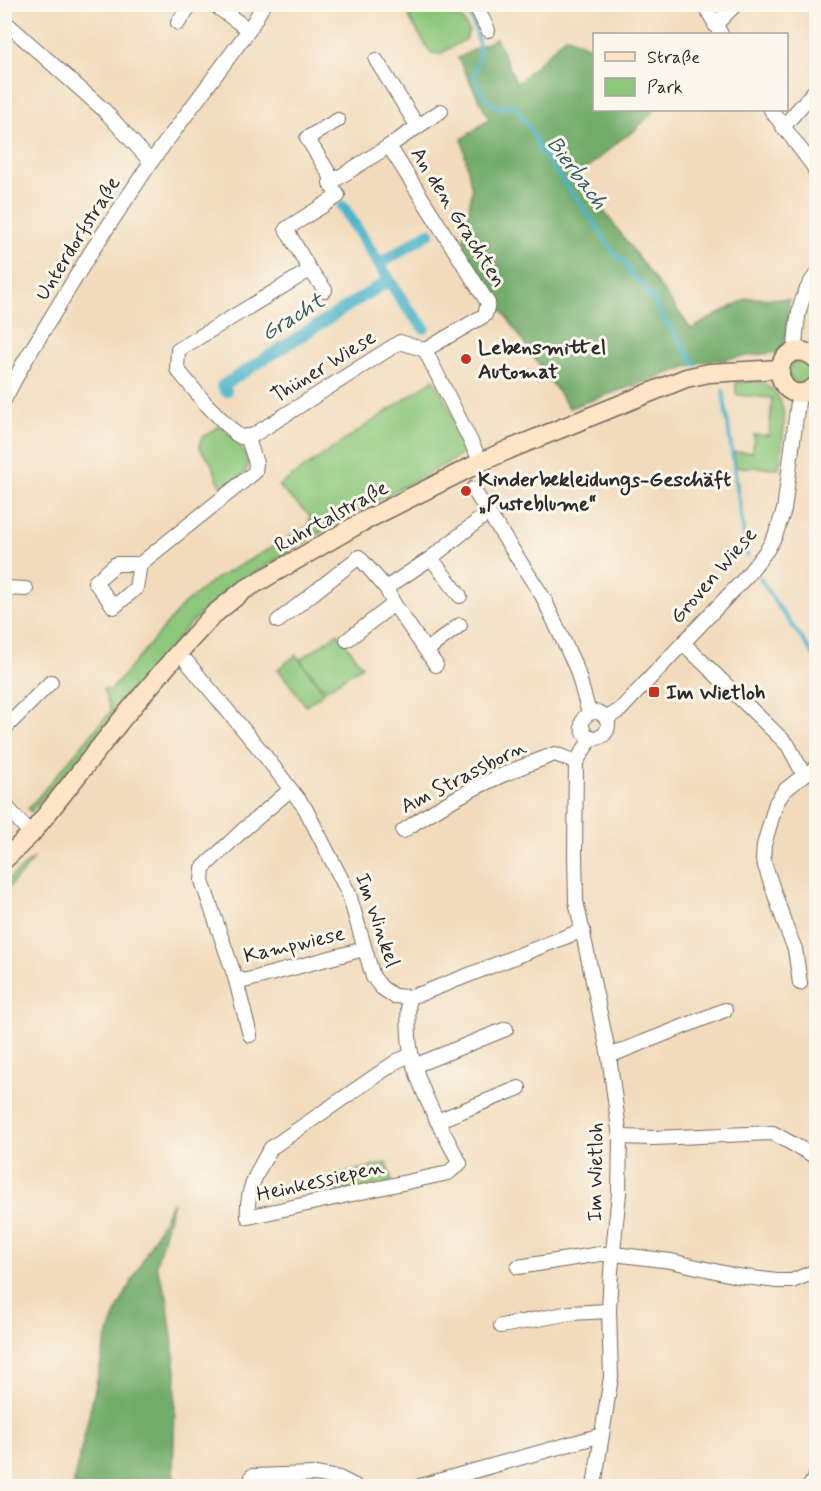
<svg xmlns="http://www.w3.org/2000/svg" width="821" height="1491" viewBox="0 0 821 1491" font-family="Mynerve,sans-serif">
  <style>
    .green { fill: #8dc77b; stroke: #5c7953; stroke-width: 1.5 }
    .forest { fill: #72ac6b; stroke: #4e6c4b; stroke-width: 1.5 }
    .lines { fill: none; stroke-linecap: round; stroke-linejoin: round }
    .stream { stroke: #4db4cb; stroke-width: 4 }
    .canal { stroke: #4db4cb; stroke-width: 12 }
    .minor-casing { stroke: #71695e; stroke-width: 16 }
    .secondary-casing { stroke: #71695e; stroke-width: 21 }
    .minor { stroke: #fff; stroke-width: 14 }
    .secondary { stroke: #ffe4c6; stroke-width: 18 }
    .poi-dot { fill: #c8321e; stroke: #fbf7ec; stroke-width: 2 }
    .labels { text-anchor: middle; stroke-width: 6; stroke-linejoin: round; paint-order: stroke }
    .street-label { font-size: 21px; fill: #2b2b2b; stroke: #fbf7ec }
    .poi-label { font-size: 21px; font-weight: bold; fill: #2b2b2b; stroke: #fbf7ec; text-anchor: start }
    .water-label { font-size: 22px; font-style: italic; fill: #375b63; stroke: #fbf7ec }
  </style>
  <rect width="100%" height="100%" fill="#fbf7ec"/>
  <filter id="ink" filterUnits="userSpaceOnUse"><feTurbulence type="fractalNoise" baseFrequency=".0167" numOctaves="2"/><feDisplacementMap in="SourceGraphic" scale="12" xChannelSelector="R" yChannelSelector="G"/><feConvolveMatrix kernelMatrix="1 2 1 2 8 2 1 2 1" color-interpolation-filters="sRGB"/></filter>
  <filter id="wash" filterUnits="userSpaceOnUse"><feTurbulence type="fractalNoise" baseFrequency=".008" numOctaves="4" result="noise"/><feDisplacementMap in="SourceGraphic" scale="24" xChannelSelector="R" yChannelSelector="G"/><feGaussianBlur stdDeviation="1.35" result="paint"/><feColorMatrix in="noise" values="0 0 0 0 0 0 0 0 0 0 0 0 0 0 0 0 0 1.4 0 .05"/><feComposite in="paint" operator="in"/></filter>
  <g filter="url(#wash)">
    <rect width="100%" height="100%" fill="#f2dbbc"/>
    <!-- green -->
    <g class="green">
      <polygon points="427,5 447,5 453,6 450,14 455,18 461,16 469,31 466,39 440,54 432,53 429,50 409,18 412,12"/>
      <circle cx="800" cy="372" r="11"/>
      <polygon points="434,379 468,445 466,453 344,518 225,591 188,626 91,744 31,812 28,809 111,711 103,689 111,690 183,605 212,581 308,527 310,516 278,486"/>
      <path d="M757,381C796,394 782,436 779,468L736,467L734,452H753L754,435H769L772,398L736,395V382Z"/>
      <path d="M221,425C231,437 259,460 243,474C239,478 236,480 230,482L228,485L221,486C216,478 215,470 211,463C205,452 195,450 203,437Z"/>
      <polygon points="338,633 362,666 325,690 300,660"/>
      <polygon points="296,655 324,692 306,706 278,669"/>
      <polygon points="34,858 23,872 5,891 5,882"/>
      <polygon points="387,1163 392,1182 333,1195 329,1177"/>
    </g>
    <!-- forest -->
    <g class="forest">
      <path d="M566,36L594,49V110H655L633,132L620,140L578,176L691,329L748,298L789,299C788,316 790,338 778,352L701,362L569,408L462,252L472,190L462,139L489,119L458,58L496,38L517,84Z"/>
      <polygon points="173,1201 156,1265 167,1297 176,1371 173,1471 176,1486 73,1486 106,1340 118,1308"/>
    </g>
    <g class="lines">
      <!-- stream -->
      <g class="stream">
        <path d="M464,4C466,12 472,17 474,25C477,31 478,40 479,47C481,56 476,65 475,74C475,89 491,108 506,109L511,103C523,116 536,135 539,152L543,153C562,185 589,210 607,243C611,248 615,252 618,258L624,261L634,278L643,284L647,294L654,299L656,307L696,365"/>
        <polyline points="723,391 747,556"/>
        <polyline points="760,578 775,602 816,658"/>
      </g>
      <!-- canal -->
      <g class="canal">
        <polyline points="343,207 405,305 424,328"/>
        <polyline points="380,264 429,233"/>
        <polyline points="226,391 222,386 389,280"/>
      </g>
    </g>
  </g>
  <g filter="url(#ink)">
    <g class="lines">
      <!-- minor casing -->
      <g class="minor-casing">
        <g id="minor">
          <polyline points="213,4 249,30"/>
          <polyline points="475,4 488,30"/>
          <polyline points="704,4 721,34"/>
          <polyline points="4,21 104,110 151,162"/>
          <polyline points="178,23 191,4"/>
          <polyline points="715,25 736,4"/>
          <polyline points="376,60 418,127"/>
          <polyline points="771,110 814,167 816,174"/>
          <polyline points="783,127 816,89"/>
          <polyline points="389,146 441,111"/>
          <polyline points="333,180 307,138 338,120"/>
          <polyline points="310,270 325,290"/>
          <polyline points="425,350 485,315 488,303 389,146 330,183 338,196 286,229 310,270 178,350 177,369 206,404 236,434 241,437 252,436 400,342 425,350 481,462"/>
          <path d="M795,352C796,324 798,297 816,275"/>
          <polyline points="4,400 23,364 91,252 151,162 249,30 264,4"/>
          <polyline points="473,489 543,597 577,670 589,713"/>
          <polyline points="431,558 460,596"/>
          <polyline points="140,564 136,588 114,607 95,582 116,564 140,564 255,472 256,463 247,436"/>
          <polyline points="4,588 26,589"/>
          <polyline points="386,588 394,604 436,665"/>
          <polyline points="278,621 359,557 386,588 431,558 489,512"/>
          <polyline points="347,640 394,604"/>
          <polyline points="683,643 788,745 804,775"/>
          <polyline points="427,650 460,625"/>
          <polyline points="187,662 262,752 305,808 349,894 373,977 382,988 394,996 408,997 423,993 583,930"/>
          <circle cx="595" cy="725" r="13"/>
          <polyline points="607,718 620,710 683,643 745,578 767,550 775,536 784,510 799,394"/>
          <polyline points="4,729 51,682"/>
          <polyline points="592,737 576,762 575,854 576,901 609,1056 620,1137 619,1193 611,1271 609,1311 611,1377 594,1486"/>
          <polyline points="290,790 243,830 203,868 202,881 235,977 244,981 364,949"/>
          <polyline points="4,804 31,834"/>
          <path d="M403,831C450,798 502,773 555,754L576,762"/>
          <polyline points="235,977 250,1035"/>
          <polyline points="800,983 795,949 787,930 763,860 764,845 776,803 784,791 804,775 816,768"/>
          <path d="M408,997C409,1017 407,1038 412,1057C421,1094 442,1130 460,1163L448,1173L248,1217C246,1190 257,1171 271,1148L397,1061L411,1055"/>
          <polyline points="609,1056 725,1010"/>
          <polyline points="414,1066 506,1029"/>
          <polyline points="437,1121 519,1088"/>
          <polyline points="620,1137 654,1138 773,1133 816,1157"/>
          <polyline points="518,1267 600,1254 614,1254 671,1261 737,1276 777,1281 792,1281 816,1271"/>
          <polyline points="501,1326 570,1313 609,1311"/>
          <polyline points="252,1476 315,1474 339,1478 355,1486"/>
          <polyline points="420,1486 602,1435"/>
          <polyline points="810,1486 816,1475"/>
        </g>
      </g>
      <!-- secondary casing -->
      <g class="secondary-casing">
        <g id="secondary">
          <path d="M816,359C810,353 803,350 794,352C765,361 785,412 816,386"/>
          <polyline points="4,860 31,834 122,719 178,653 213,615 244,590 362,522 481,462 510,449 686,378 709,373 780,369"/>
        </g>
      </g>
      <!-- minor -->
      <use href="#minor" class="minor"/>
      <!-- secondary -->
      <use href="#secondary" class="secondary"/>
    </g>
  </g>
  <!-- markers -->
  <g class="poi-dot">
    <circle cx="466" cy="359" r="6"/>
    <circle cx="466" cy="491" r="6"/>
    <rect x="648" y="686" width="12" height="12" rx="3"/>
  </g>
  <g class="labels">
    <!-- street labels -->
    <g class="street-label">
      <text transform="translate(459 217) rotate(58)" y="7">An den Grachten</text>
      <text transform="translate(77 238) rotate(-58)" y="7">Unterdorfstraße</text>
      <text transform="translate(323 366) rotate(-32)" y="7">Thüner Wiese</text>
      <text transform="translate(331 516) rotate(-29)" y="7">Ruhrtalstraße</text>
      <text transform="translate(713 575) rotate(-49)" y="7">Groven Wiese</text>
      <text transform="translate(463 776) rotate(-27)" y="7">Am Strassborn</text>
      <text transform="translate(378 920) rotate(71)" y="7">Im Winkel</text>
      <text transform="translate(294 944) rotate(-13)" y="7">Kampwiese</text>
      <text transform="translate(595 1172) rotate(-89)" y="7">Im Wietloh</text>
      <text transform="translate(320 1180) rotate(-13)" y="7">Heinkessiepen</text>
    </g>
    <!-- poi labels -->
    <g class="poi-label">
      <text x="478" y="354">Lebensmittel<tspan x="478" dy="24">Automat</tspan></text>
      <text x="478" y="486">Kinderbekleidungs-Geschäft<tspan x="478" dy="24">„Pusteblume“</tspan></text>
      <text x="666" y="699">Im Wietloh</text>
    </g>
    <!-- water labels -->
    <g class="water-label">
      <text transform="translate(578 172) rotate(53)" y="8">Bierbach</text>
      <text transform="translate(292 316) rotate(-32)" y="8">Gracht</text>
    </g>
  </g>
  <!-- margin -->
  <rect width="821" height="1491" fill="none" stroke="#fbf7ec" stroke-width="24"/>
  <!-- legend -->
  <rect x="593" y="33" width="195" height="78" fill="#fbf7ec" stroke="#a8a59f" stroke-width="1.5"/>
  <rect x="605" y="52" width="30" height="9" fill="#ffe4c6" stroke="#a8a59f" stroke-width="1.5"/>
  <text x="647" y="63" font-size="18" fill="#2b2b2b">Straße</text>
  <rect x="605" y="78" width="30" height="18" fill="#8dc77b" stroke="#a8a59f" stroke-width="1.5"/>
  <text x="647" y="93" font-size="18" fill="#2b2b2b">Park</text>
</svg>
